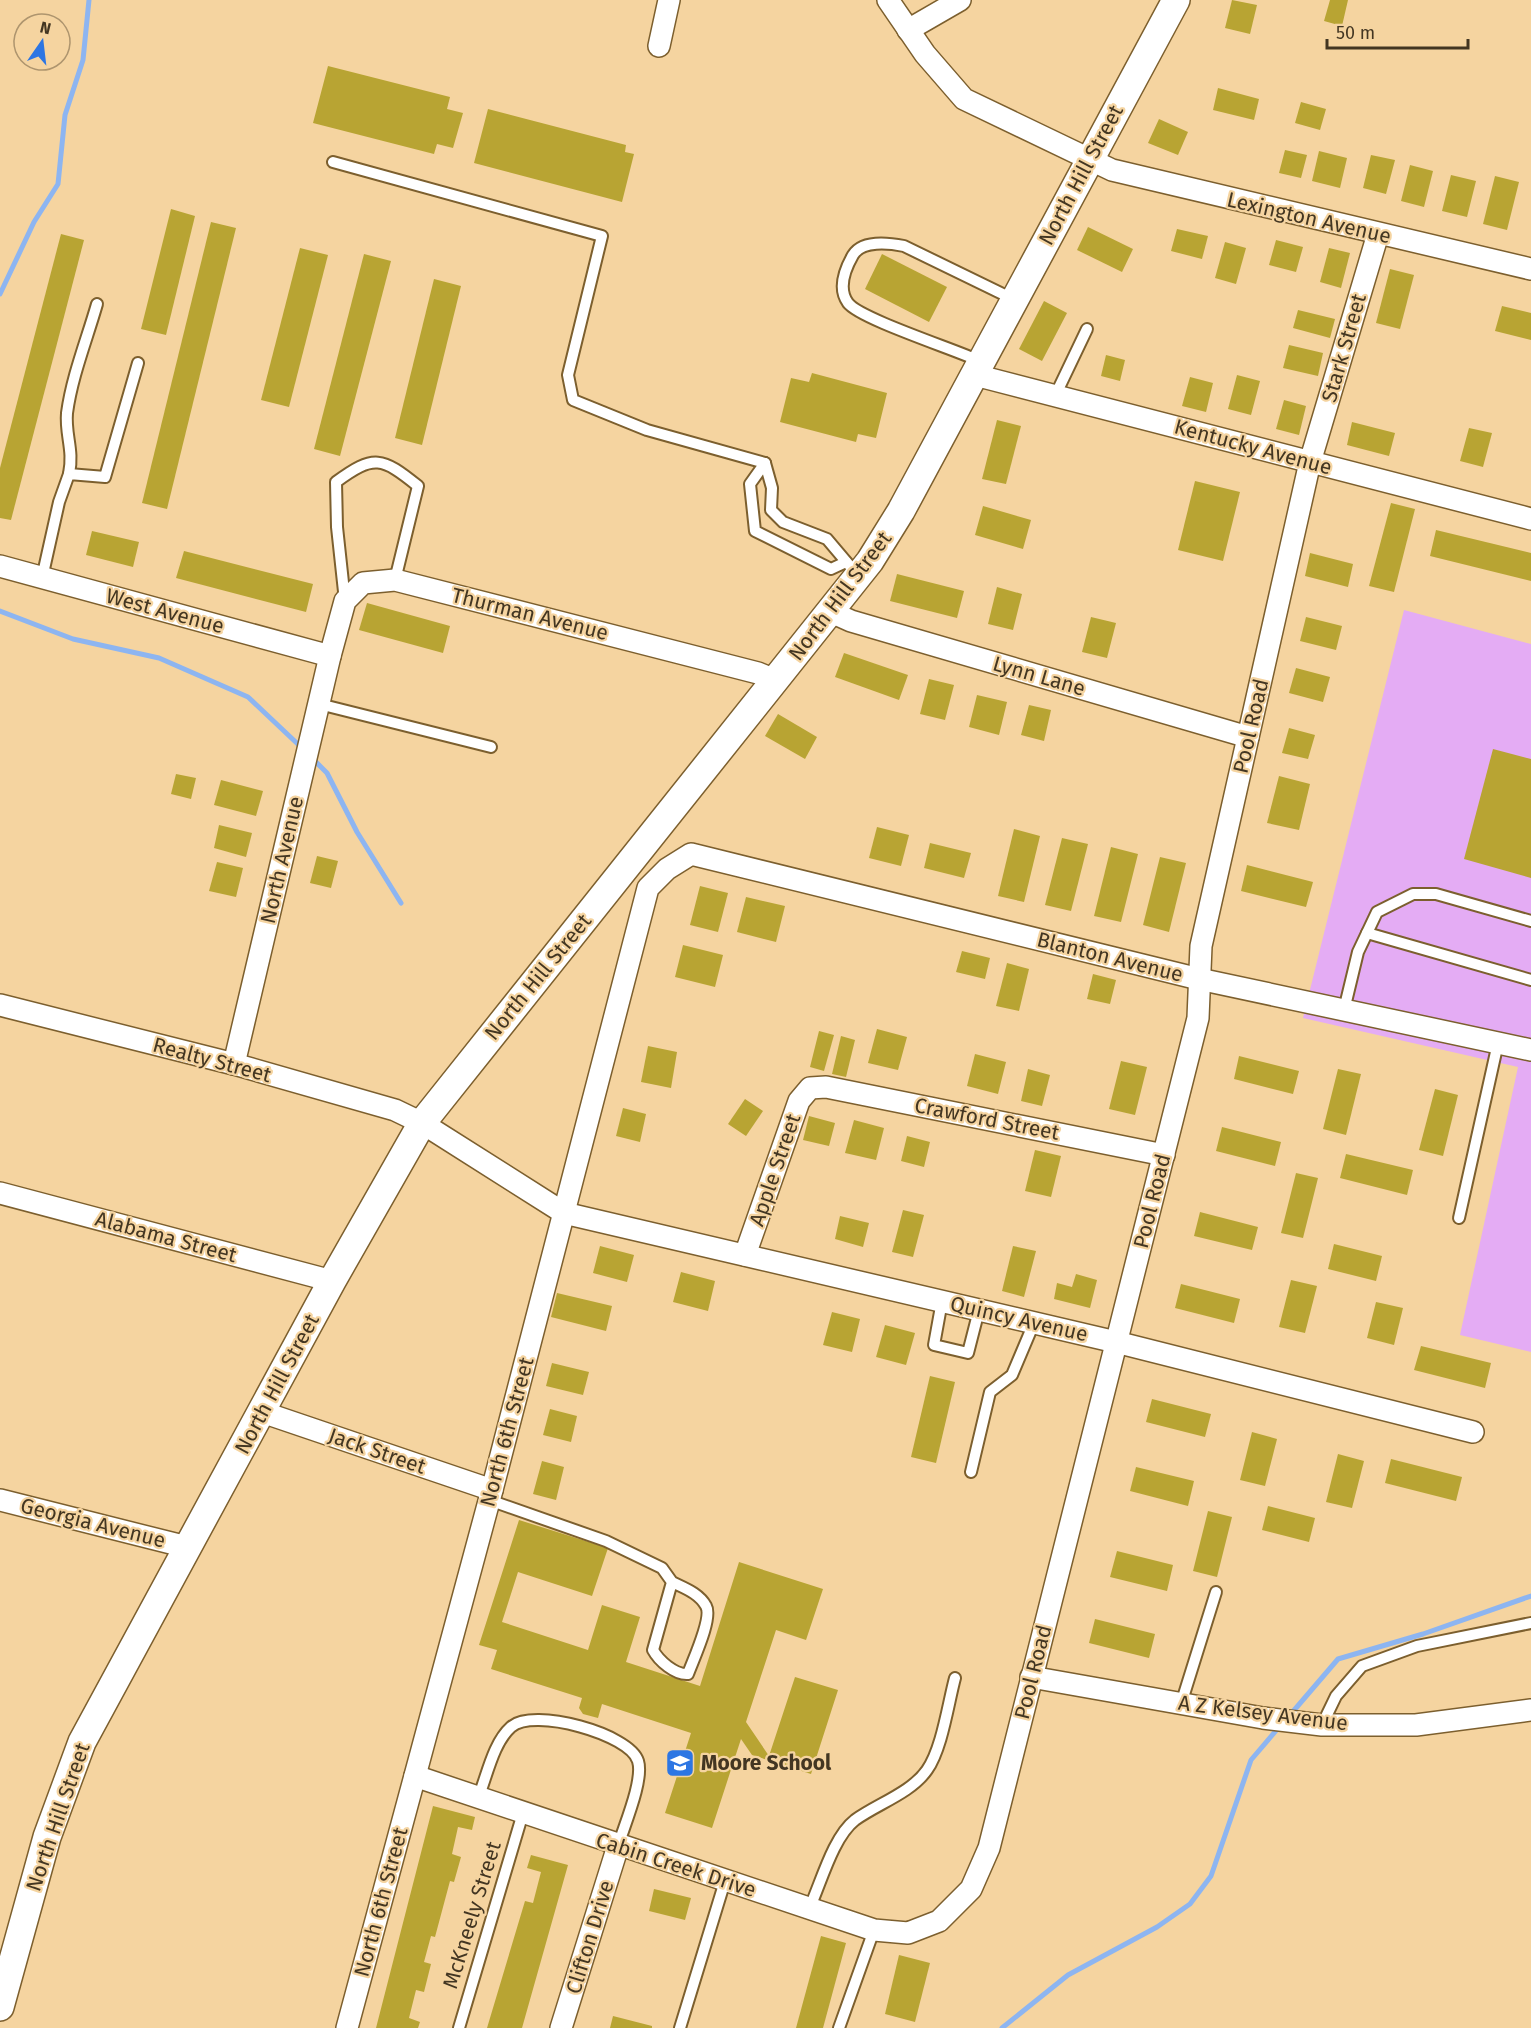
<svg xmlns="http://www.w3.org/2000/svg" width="1531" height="2028" viewBox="0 0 1531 2028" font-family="'Fira Sans',sans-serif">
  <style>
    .green { fill: #e4acf4 }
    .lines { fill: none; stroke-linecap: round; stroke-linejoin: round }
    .stream { stroke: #8db5f1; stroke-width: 5 }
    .building { fill: #b8a433 }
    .service-casing { stroke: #7c5f2e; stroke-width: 14 }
    .minor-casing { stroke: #7c5f2e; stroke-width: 24 }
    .tertiary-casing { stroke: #7c5f2e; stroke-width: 30 }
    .service { stroke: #fff; stroke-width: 10 }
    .minor { stroke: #fff; stroke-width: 21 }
    .tertiary { stroke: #fff; stroke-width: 27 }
    .labels { text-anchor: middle; stroke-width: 4.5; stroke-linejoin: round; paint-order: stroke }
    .street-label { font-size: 21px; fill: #433622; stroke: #f5d4a0 }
    .poi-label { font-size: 21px; font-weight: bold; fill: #433622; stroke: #f5d4a0; text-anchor: start }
  </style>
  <rect width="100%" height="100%" fill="#f5d4a0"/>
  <!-- green -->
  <polygon class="green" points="1404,610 1531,644 1531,1352 1460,1335 1518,1067 1303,1018"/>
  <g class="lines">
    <!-- stream -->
    <g class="stream">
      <polyline points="0,294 34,222 58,184 65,115 83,60 89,0"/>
      <polyline points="0,611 73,639 159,658 248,697 302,748"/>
      <polyline points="311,757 327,773 357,832 401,903"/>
      <polyline points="1290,1715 1338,1659 1423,1634 1531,1596"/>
      <polyline points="1002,2028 1068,1975 1157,1927 1190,1904 1211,1876 1251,1760 1280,1726"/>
    </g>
  </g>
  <!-- building -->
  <g class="building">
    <polygon points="1232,0 1257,5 1250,34 1225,28"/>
    <polygon points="1330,0 1348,0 1342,26 1324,21"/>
    <polygon points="328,66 450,97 447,109 463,113 453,148 437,144 434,154 313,123"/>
    <polygon points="1218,88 1259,99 1254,120 1213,110"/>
    <polygon points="1301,102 1326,109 1320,130 1295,123"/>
    <polygon points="488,109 626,145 625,152 634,154 622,202 474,163"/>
    <polygon points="1159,119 1188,132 1178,155 1148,143"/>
    <polygon points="1285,150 1307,155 1301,178 1279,173"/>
    <polygon points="1319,151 1347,158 1340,188 1312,181"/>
    <polygon points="1371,155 1395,160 1386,194 1363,188"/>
    <polygon points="1410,165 1433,171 1424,207 1401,201"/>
    <polygon points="1451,175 1476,181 1467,217 1442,211"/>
    <polygon points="1495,176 1519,182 1507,230 1483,224"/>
    <polygon points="171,209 195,216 166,335 141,329"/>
    <polygon points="211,222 236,228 167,509 142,503"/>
    <polygon points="1088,227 1133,249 1122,272 1077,250"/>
    <polygon points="1177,229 1208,236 1202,259 1171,251"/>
    <polygon points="61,234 84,240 11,520 0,518 0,468"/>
    <polygon points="1276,240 1303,247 1296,272 1269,265"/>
    <polygon points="1225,242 1246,248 1236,284 1215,278"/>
    <polygon points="300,248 328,255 289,407 261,400"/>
    <polygon points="1329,248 1350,253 1341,288 1320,282"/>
    <polygon points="364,254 391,261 340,456 314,449"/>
    <polygon points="882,254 947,287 929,322 865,289"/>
    <polygon points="1390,269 1414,275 1400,329 1376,323"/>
    <polygon points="434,279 461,286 422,445 395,438"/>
    <polygon points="1044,301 1067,313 1042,361 1019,349"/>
    <polygon points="1502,306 1531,313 1531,340 1495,331"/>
    <polygon points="1298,310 1335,319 1330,338 1293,328"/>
    <polygon points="1289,345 1323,353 1318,376 1283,368"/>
    <polygon points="1106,355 1125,360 1120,381 1101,376"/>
    <polygon points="812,373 887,393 876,438 858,434 856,442 780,422 791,378 809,382"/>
    <polygon points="1237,375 1260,381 1251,415 1228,409"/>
    <polygon points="1190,377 1213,383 1206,412 1182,406"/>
    <polygon points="1284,400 1306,406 1299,435 1276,429"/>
    <polygon points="997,420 1021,426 1006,484 982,479"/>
    <polygon points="1352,422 1395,433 1389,456 1347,445"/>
    <polygon points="1469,428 1492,433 1483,467 1460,461"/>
    <polygon points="1195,481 1240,492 1223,561 1178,550"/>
    <polygon points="1391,503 1415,509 1394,592 1369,586"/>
    <polygon points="983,506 1031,520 1023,549 975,535"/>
    <polygon points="1436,530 1531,553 1531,581 1430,556"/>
    <polygon points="92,531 139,542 133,567 86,555"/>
    <polygon points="184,551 313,584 306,612 176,578"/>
    <polygon points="1310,553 1353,564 1348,587 1305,576"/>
    <polygon points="897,574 964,591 957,618 890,601"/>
    <polygon points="997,587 1022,594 1013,630 988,624"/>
    <polygon points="367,603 450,626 443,653 359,630"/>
    <polygon points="1091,617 1116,623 1107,658 1082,652"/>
    <polygon points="1306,617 1342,626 1336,650 1300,641"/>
    <polygon points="844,653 908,675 899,700 835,677"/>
    <polygon points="1296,668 1330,677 1323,702 1289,693"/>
    <polygon points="929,679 954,685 945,720 920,714"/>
    <polygon points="977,695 1007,702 999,735 969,727"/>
    <polygon points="1029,705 1051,710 1044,741 1021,735"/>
    <polygon points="778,714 817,737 805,759 765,736"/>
    <polygon points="1289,728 1315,735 1308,759 1282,753"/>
    <polygon points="1493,749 1531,759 1531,878 1464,859"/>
    <polygon points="176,774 196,778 191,799 171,794"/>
    <polygon points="1279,776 1310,784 1299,830 1267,823"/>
    <polygon points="221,780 263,791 256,816 214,805"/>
    <polygon points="219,825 252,833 246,857 214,848"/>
    <polygon points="877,827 909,835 901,866 869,858"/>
    <polygon points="1014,829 1040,836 1024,902 998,896"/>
    <polygon points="1062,838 1088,844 1071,911 1045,905"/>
    <polygon points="930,843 971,853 964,878 924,868"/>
    <polygon points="1111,847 1138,854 1121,922 1094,916"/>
    <polygon points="317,856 338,861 331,888 310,883"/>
    <polygon points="1160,857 1186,863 1169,932 1143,925"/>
    <polygon points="217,862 243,868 236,897 209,891"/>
    <polygon points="1247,865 1313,882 1306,907 1241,891"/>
    <polygon points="700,886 728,893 718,932 690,925"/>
    <polygon points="746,897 785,906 776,942 737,932"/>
    <polygon points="683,945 723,955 715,987 675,977"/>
    <polygon points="962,951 990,958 985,979 956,972"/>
    <polygon points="1007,963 1029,969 1019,1011 996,1006"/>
    <polygon points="1093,974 1116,980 1110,1004 1087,999"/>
    <polygon points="877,1029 907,1037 898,1070 868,1063"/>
    <polygon points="819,1031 834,1035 824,1071 810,1067"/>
    <polygon points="841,1036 855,1040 846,1077 832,1074"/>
    <polygon points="648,1046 677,1052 671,1088 641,1082"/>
    <polygon points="975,1054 1006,1062 998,1094 967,1086"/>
    <polygon points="1239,1056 1299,1071 1293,1094 1234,1079"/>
    <polygon points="1121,1061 1147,1067 1135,1115 1109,1109"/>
    <polygon points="1028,1069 1050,1075 1042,1106 1021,1101"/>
    <polygon points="1338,1069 1361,1074 1346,1135 1323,1129"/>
    <polygon points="1435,1089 1458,1095 1443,1156 1419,1150"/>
    <polygon points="745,1099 763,1111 746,1136 728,1124"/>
    <polygon points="623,1108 646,1114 640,1142 616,1136"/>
    <polygon points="809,1116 835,1123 829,1146 803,1140"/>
    <polygon points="854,1120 884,1128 876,1160 845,1153"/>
    <polygon points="1222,1127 1281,1142 1275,1166 1216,1151"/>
    <polygon points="907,1136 930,1142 924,1167 901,1161"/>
    <polygon points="1035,1150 1061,1156 1051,1197 1025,1191"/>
    <polygon points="1346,1154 1413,1170 1407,1195 1340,1178"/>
    <polygon points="1296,1173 1318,1178 1303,1238 1281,1233"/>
    <polygon points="903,1210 924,1215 913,1257 892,1252"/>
    <polygon points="1200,1212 1258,1227 1252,1250 1194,1236"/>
    <polygon points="840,1216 869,1223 863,1247 835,1239"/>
    <polygon points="1334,1244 1382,1256 1376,1281 1328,1269"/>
    <polygon points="600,1246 634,1255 627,1282 593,1273"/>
    <polygon points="1013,1246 1036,1251 1024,1297 1002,1291"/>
    <polygon points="681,1272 715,1281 708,1311 673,1302"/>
    <polygon points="1076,1274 1097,1280 1090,1308 1054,1299 1057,1283 1072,1287"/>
    <polygon points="1291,1280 1317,1286 1305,1333 1279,1327"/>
    <polygon points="1181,1284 1240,1299 1234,1323 1175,1308"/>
    <polygon points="557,1293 612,1306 606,1331 551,1317"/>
    <polygon points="1376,1302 1403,1308 1394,1345 1367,1338"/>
    <polygon points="832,1312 860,1319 852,1352 823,1345"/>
    <polygon points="885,1325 915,1333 906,1365 876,1357"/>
    <polygon points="1421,1346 1491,1363 1485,1388 1414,1370"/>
    <polygon points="552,1363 589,1372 583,1395 546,1386"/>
    <polygon points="930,1376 955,1382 936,1463 911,1457"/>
    <polygon points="1152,1399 1211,1414 1205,1437 1146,1422"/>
    <polygon points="550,1409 577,1416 571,1442 543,1435"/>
    <polygon points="1252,1432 1277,1439 1265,1486 1240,1480"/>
    <polygon points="1338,1454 1364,1461 1352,1508 1326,1502"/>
    <polygon points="1391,1459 1462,1477 1456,1501 1385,1483"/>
    <polygon points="542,1461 564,1467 556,1500 533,1494"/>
    <polygon points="1136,1467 1194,1481 1188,1506 1130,1491"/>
    <polygon points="1268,1506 1315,1518 1309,1542 1262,1530"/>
    <polygon points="1208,1511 1232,1517 1217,1577 1193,1571"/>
    <polygon points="519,1520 608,1548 592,1596 518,1572 502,1622 588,1650 602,1605 640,1617 626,1662 700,1686 739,1562 823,1589 806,1640 776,1630 746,1722 769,1756 795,1677 838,1690 811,1774 752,1755 741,1739 712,1828 665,1813 691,1733 602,1704 598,1718 583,1714 579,1708 582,1698 491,1669 497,1650 479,1645"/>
    <polygon points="1117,1551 1173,1565 1167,1591 1110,1577"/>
    <polygon points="1095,1619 1155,1634 1149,1658 1089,1643"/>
    <polygon points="433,1806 475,1817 472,1830 458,1827 452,1854 461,1857 454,1882 450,1881 435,1937 431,1936 424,1962 431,1964 424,1992 416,1990 409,2018 420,2022 418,2028 376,2028"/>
    <polygon points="531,1855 568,1865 522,2028 487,2028 525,1901 533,1903 541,1872 527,1868"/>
    <polygon points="654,1889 691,1898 685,1920 649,1911"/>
    <polygon points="821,1936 846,1943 823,2028 796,2028"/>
    <polygon points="899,1955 930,1963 915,2022 885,2014"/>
    <polygon points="613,2016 652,2026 652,2028 610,2028"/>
  </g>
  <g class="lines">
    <!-- service casing -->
    <g class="service-casing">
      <g id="service">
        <polyline points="333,162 602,236 568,375 573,400 647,430 765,463"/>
        <path d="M982,362C957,350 860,319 848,303C837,288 845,269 853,255C862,240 889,243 904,246L1013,299"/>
        <polyline points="1055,396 1087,329"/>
        <polyline points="765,463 750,484 755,531 831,569 846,562"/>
        <polyline points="765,463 772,488 771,510 783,522 827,539 849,565"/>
        <path d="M69,474C74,450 65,435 67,413C72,376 87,339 97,304"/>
        <polyline points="42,578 59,502 69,474 105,477 138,363"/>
        <path d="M345,601L337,527L336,482C374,454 382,457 418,486L395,580"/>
        <polyline points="319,704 491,747"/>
        <polyline points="1367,933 1531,980"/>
        <polyline points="1344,1010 1358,952 1377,912 1413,894 1436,894 1531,921"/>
        <polyline points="1459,1218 1498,1043"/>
        <polyline points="942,1301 934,1345 968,1353 979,1310"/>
        <polyline points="971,1472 990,1392 1012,1375 1034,1323"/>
        <path d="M489,1500L606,1541L662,1568L672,1582L653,1650C659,1661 675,1675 688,1674C693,1660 713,1618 706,1606C699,1593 684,1588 672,1582"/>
        <polyline points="1181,1704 1216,1592"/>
        <polyline points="1322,1725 1336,1696 1362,1666 1417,1646 1531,1623"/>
        <path d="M478,1798C487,1776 493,1743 511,1727C533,1707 630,1734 638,1761C644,1780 624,1826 618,1846"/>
        <path d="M809,1909C821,1883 833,1837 855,1820C877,1804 911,1793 927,1770C942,1749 948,1704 955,1678"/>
        <polyline points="459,2028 523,1813"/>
        <polyline points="680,2028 725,1881"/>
        <polyline points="839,2028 874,1930"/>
      </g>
    </g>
    <!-- minor casing -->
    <g class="minor-casing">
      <g id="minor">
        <polyline points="888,0 925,54 964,99 1112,170 1531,269"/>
        <polyline points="908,30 960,0"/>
        <polyline points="659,46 669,0"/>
        <polyline points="975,375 1531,519"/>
        <polyline points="0,566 330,656"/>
        <polyline points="831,612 851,621 1248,737"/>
        <polyline points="0,1005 234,1064 395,1110 422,1123 564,1213 1116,1342 1473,1432"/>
        <polyline points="234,1064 330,656 345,601 363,583 395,580 758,673 775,680"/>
        <polyline points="0,1193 332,1281"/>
        <polyline points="745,1255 799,1101 810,1088 826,1087 1164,1155"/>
        <polyline points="262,1412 492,1490"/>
        <polyline points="0,1500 187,1547"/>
        <polyline points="1031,1677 1263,1718 1322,1725 1416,1725 1531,1710"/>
        <polyline points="415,1776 874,1930 908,1933 939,1921 971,1889 989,1848 1198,1018 1201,946 1310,462 1378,234"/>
        <polyline points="347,2028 492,1490 648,888 667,869 691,854 1199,979 1531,1050"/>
        <polyline points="561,2028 618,1846"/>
      </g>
    </g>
    <!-- tertiary casing -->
    <g class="tertiary-casing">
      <polyline id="tertiary" points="0,2007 47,1837 82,1742 332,1281 422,1123 870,561 901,511 1176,0"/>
    </g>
    <!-- service -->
    <use href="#service" class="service"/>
    <!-- minor -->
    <use href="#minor" class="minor"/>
    <!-- tertiary -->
    <use href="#tertiary" class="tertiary"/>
  </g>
  <!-- icons -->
  <defs>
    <g id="school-square" transform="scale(1.5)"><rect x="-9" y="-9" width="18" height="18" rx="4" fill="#2d76e3" stroke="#f5d4a0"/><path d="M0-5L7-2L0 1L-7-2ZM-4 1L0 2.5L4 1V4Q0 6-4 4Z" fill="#fff"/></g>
  </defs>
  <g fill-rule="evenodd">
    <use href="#school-square" x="680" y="1763"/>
  </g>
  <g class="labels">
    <!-- street labels -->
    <g class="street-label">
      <text transform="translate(1081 175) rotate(-62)" y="7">North Hill Street</text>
      <text transform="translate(1309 218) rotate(13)" y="7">Lexington Avenue</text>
      <text transform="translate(1344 348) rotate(-74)" y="7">Stark Street</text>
      <text transform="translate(1253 447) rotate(15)" y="7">Kentucky Avenue</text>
      <text transform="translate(840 596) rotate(-53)" y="7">North Hill Street</text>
      <text transform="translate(165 611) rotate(15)" y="7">West Avenue</text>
      <text transform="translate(530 614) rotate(14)" y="7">Thurman Avenue</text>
      <text transform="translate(1039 676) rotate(16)" y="7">Lynn Lane</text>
      <text transform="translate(1251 726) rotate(-77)" y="7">Pool Road</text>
      <text transform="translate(282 860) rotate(-77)" y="7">North Avenue</text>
      <text transform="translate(1110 957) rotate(14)" y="7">Blanton Avenue</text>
      <text transform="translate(538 977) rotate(-51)" y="7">North Hill Street</text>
      <text transform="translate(212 1060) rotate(15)" y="7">Realty Street</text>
      <text transform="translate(987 1119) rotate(11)" y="7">Crawford Street</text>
      <text transform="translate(775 1170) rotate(-71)" y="7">Apple Street</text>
      <text transform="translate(1152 1201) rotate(-76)" y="7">Pool Road</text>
      <text transform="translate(166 1237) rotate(15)" y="7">Alabama Street</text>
      <text transform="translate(1019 1319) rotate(13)" y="7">Quincy Avenue</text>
      <text transform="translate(277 1384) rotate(-62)" y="7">North Hill Street</text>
      <text transform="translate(507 1432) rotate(-75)" y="7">North 6th Street</text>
      <text transform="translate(377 1451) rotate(19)" y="7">Jack Street</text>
      <text transform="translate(93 1523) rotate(14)" y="7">Georgia Avenue</text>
      <text transform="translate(1033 1672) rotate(-76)" y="7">Pool Road</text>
      <text transform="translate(1263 1713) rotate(7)" y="7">A Z Kelsey Avenue</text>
      <text transform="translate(58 1817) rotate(-71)" y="7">North Hill Street</text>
      <text transform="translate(676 1865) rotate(18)" y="7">Cabin Creek Drive</text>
      <text transform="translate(381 1902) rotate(-75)" y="7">North 6th Street</text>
      <text transform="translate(472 1915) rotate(-73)" y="7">McKneely Street</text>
      <text transform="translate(590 1937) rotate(-73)" y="7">Clifton Drive</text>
    </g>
    <!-- poi labels -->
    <g class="poi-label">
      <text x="701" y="1770">Moore School</text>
    </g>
  </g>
  <!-- north arrow -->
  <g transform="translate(42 42) rotate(14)"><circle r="28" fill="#f5d4a0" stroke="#ae956e" stroke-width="1.5"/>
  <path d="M0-4.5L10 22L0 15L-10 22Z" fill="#2d76e3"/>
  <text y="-9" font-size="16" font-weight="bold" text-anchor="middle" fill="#433622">N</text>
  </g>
  <!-- scale -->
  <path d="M1327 39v9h141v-9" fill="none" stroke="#433622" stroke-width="3"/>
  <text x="1336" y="39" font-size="18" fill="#433622" stroke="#f5d4a0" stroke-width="4.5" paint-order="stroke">50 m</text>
</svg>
